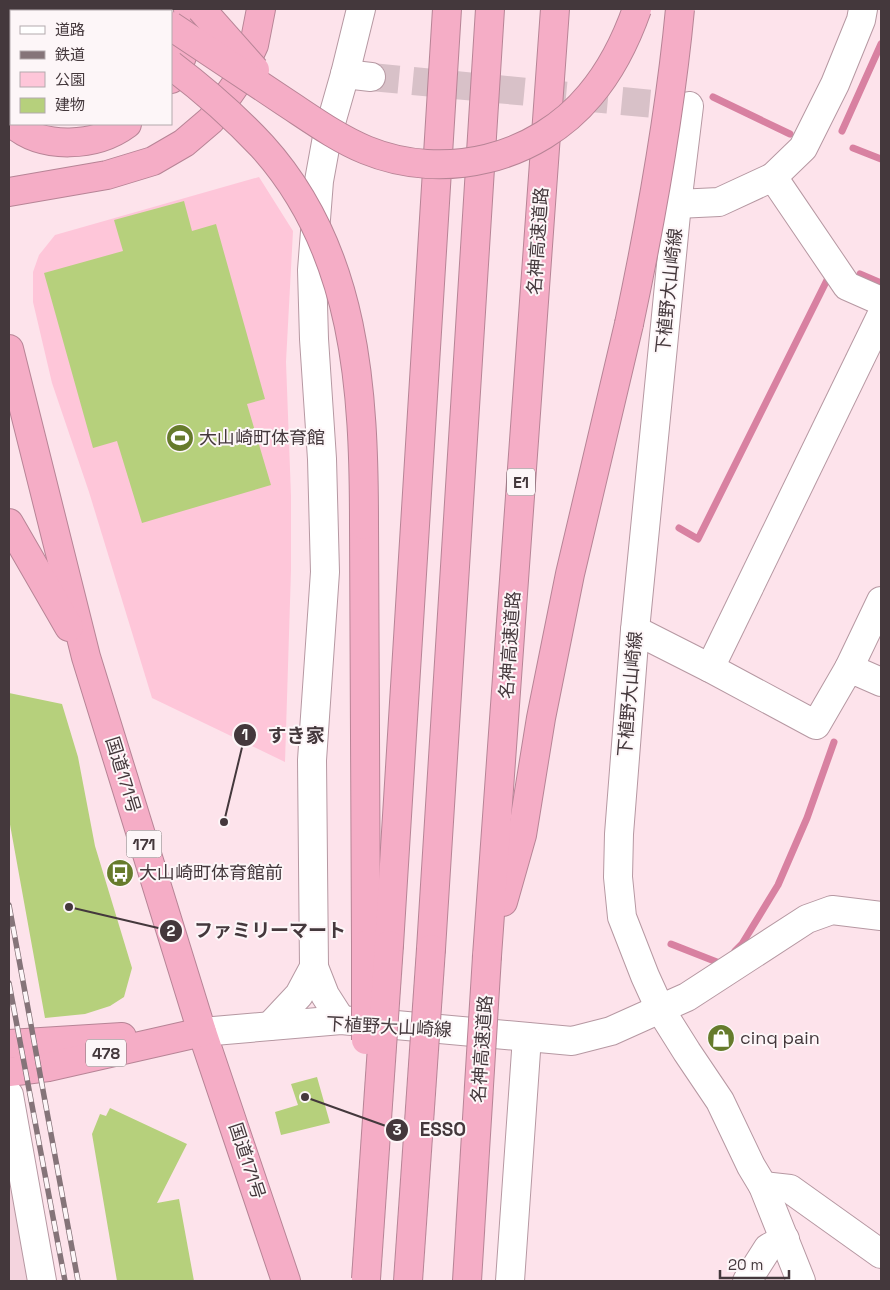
<svg xmlns="http://www.w3.org/2000/svg" width="890" height="1290" viewBox="0 0 890 1290" font-family="'Space Grotesk','Noto Sans JP',sans-serif">
  <style>
    .built { fill: #f4d4de }
    .green { fill: #fec6d9 }
    .lines { fill: none; stroke-linecap: round; stroke-linejoin: round }
    .stream { stroke: #d881a1; stroke-width: 7 }
    .building { fill: #b6d07c }
    .street-tunnel { stroke: #d8c1c8; stroke-width: 28; stroke-dasharray: 28 14; stroke-linecap: butt }
    .street-casing { stroke: #b698a2; stroke-width: 30 }
    .secondary-casing { stroke: #b698a2; stroke-width: 30 }
    .highway-casing { stroke: #b78496; stroke-width: 30 }
    .street { stroke: #fff; stroke-width: 28 }
    .secondary { stroke: #fff; stroke-width: 28 }
    .highway { stroke: #f5adc6; stroke-width: 28 }
    .rail-casing { stroke: #857479; stroke-width: 5.5 }
    .rail { stroke: #fdf6f8; stroke-width: 4; stroke-dasharray: 11; stroke-linecap: butt }
    .highway-bridge-casing { stroke: #b78496; stroke-width: 30; stroke-linecap: butt }
    .highway-bridge { stroke: #f5adc6; stroke-width: 28 }
    .labels { text-anchor: middle; stroke-width: 4; stroke-linejoin: round; paint-order: stroke }
    .shield { fill: #fdf6f8; stroke: #7c7174; stroke-width: 1 }
    .shield-label { font-size: 16px; font-weight: bold; fill: #44383c }
    .street-label { font-size: 18px; fill: #44383c; stroke: #fdf6f8 }
    .poi-label { font-size: 18px; fill: #44383c; stroke: #fdf6f8; text-anchor: start }
    .leader { fill: none; stroke: #44383c; stroke-width: 2 }
    .callout-dot { fill: #44383c; stroke: #fdf6f8; stroke-width: 2 }
    .mark-label { font-size: 15px; text-anchor: middle; font-weight: bold; fill: #fff }
    .callout-label { font-size: 19px; text-anchor: middle; font-weight: bold; fill: #44383c; stroke: #fdf6f8; stroke-width: 4; stroke-linejoin: round; paint-order: stroke }
  </style>
  <rect width="100%" height="100%" fill="#fde3eb"/>
  <!-- built -->
  <polygon class="built" points="9,1165 30,1281 9,1281"/>
  <!-- green -->
  <polygon class="green" points="259,177 293,231 286,362 291,496 291,570 285,762 152,698 89,492 52,383 33,302 33,272 39,255 55,235"/>
  <g class="lines">
    <!-- stream -->
    <g class="stream">
      <polyline points="713,97 790,134"/>
      <polyline points="842,131 881,44"/>
      <polyline points="853,148 881,159"/>
      <polyline points="860,274 881,283"/>
      <polyline points="679,528 698,539 828,278"/>
      <polyline points="671,944 722,964"/>
      <polyline points="735,951 742,944 778,885 807,818 834,742"/>
    </g>
  </g>
  <!-- building -->
  <g class="building">
    <polygon points="184,201 192,231 216,224 265,399 247,404 271,485 142,523 117,441 93,448 44,273 123,251 114,220"/>
    <polygon points="9,693 62,704 78,757 95,846 132,968 124,997 110,1006 85,1014 45,1018 9,819"/>
    <polygon points="317,1077 330,1123 281,1135 275,1112 298,1105 291,1084"/>
    <polygon points="110,1108 187,1144 157,1203 179,1199 194,1281 117,1281 92,1134 100,1114 106,1116"/>
  </g>
  <g class="lines">
    <!-- street-tunnel -->
    <polyline class="street-tunnel" points="371,77 653,104"/>
    <!-- street casing -->
    <g class="street-casing">
      <g id="street">
        <polyline points="345,74 371,77"/>
        <polyline points="773,177 847,286 881,301"/>
        <polyline points="635,630 710,668 816,725 849,668 881,682"/>
        <polyline points="710,668 881,316"/>
        <polyline points="849,668 881,601"/>
        <polyline points="660,1009 687,997 807,919 832,910 881,916"/>
        <polyline points="9,1095 42,1281"/>
        <polyline points="763,1186 790,1189 881,1254"/>
        <polyline points="510,1281 527,1037"/>
        <polyline points="747,1281 768,1248 785,1239"/>
      </g>
    </g>
    <!-- secondary casing -->
    <g class="secondary-casing">
      <g id="secondary">
        <polyline points="689,106 677,204 635,630 619,834 618,877 622,917 645,976 660,1009 687,1052 720,1101 751,1166 763,1186 801,1281"/>
        <polyline points="677,204 719,202 773,177 803,148 835,84 861,20 863,9"/>
        <polyline points="341,1020 325,995 314,967 312,760 325,572 322,459 314,339 312,270 319,181 327,137 345,74 361,9"/>
        <polyline points="270,1026 299,995 314,967"/>
        <polyline points="202,1032 341,1020 572,1041 611,1031 660,1009"/>
      </g>
    </g>
    <!-- highway casing -->
    <g class="highway-casing">
      <g id="highway">
        <polyline points="47,9 57,11"/>
        <polyline points="146,9 150,11"/>
        <path d="M171,79C184,60 190,32 188,9"/>
        <path d="M13,124C43,150 96,147 127,124"/>
        <polyline points="9,192 107,175 153,161 184,143 211,120 236,84 254,45 261,9"/>
        <polyline points="9,349 86,657 202,1032 286,1281"/>
        <polyline points="9,523 69,627"/>
        <polyline points="364,525 366,945"/>
        <polyline points="503,902 522,835 541,718 570,574 629,324"/>
        <polyline points="389,945 447,9"/>
        <polyline points="431,949 490,9"/>
        <polyline points="487,956 555,9"/>
        <polyline points="9,1044 122,1037"/>
        <polyline points="9,1072 48,1067 202,1032"/>
      </g>
    </g>
    <!-- street -->
    <use href="#street" class="street"/>
    <!-- secondary -->
    <use href="#secondary" class="secondary"/>
    <!-- highway -->
    <use href="#highway" class="highway"/>
    <!-- rail casing -->
    <g class="rail-casing">
      <g id="rail">
        <polyline points="9,905 78,1281"/>
        <polyline points="9,983 65,1281"/>
      </g>
    </g>
    <!-- rail -->
    <use href="#rail" class="rail"/>
    <!-- highway-bridge casing -->
    <g class="highway-bridge-casing">
      <g id="highway-bridge">
        <polyline points="201,9 255,70"/>
        <path d="M171,26C209,51 247,77 285,102C311,119 337,138 366,150C444,182 537,159 590,95C612,69 626,40 637,9"/>
        <path d="M171,65C204,90 234,116 262,146C357,251 364,391 364,525"/>
        <path d="M629,324C651,220 670,115 680,9"/>
        <polyline points="366,945 366,1040"/>
        <polyline points="366,1279 389,945"/>
        <polyline points="408,1281 431,949"/>
        <polyline points="467,1281 487,956"/>
      </g>
    </g>
    <!-- highway-bridge -->
    <use href="#highway-bridge" class="highway-bridge"/>
  </g>
  <!-- icons -->
  <defs>
    <g id="stadium-disc" transform="scale(1.4375)"><circle r="9.5" fill="#667b2c" stroke="#fdf6f8"/><path d="M0-5a6.5 5 0 1 0 0 10a6.5 5 0 1 0 0-10ZM-3.5-1.8h7v3.6h-7Z" fill="#fff"/></g>
    <g id="bus-disc" transform="scale(1.4375)"><circle r="9.5" fill="#667b2c" stroke="#fdf6f8"/><path d="M-5-6H5V4H4V6H2V4H-2V6H-4V4H-5ZM-3.5-4V0h7V-4ZM-3.5 1.2v1.5H-2V1.2ZM2 1.2v1.5H3.5V1.2Z" fill="#fff"/></g>
    <g id="shop-disc" transform="scale(1.4375)"><circle r="9.5" fill="#667b2c" stroke="#fdf6f8"/><path d="M-5-2.5h2.3a2.7 3.5 0 0 1 5.4 0H5L5.5 6h-11ZM-1.5-2.5h3a1.5 2.3 0 0 0-3 0Z" fill="#fff"/></g>
  </defs>
  <g fill-rule="evenodd">
    <use href="#stadium-disc" x="180" y="438"/>
    <use href="#bus-disc" x="120" y="873"/>
    <use href="#shop-disc" x="721" y="1038"/>
  </g>
  <g class="labels">
    <!-- shield labels -->
    <g class="shield">
      <rect x="507" y="468.5" width="28" height="27" rx="4"/>
      <rect x="126.5" y="830.5" width="35" height="27" rx="4"/>
      <rect x="86" y="1039.5" width="40" height="27" rx="4"/>
    </g>
    <g class="shield-label">
      <text x="521" y="488">E1</text>
      <text x="144" y="850">171</text>
      <text x="106" y="1059">478</text>
    </g>
    <!-- street labels -->
    <g class="street-label">
      <text transform="translate(538 241) rotate(-86)" y="6">名神高速道路</text>
      <text transform="translate(669 291) rotate(-84)" y="6">下植野大山崎線</text>
      <text transform="translate(510 645) rotate(-86)" y="6">名神高速道路</text>
      <text transform="translate(630 694) rotate(-85)" y="6">下植野大山崎線</text>
      <text transform="translate(123 775) rotate(73)" y="6">国道171号</text>
      <text transform="translate(389 1027) rotate(3)" y="6">下植野大山崎線</text>
      <text transform="translate(482 1049) rotate(-86)" y="6">名神高速道路</text>
      <text transform="translate(247 1161) rotate(72)" y="6">国道171号</text>
    </g>
    <!-- poi labels -->
    <g class="poi-label">
      <text x="199" y="444">大山崎町体育館</text>
      <text x="139" y="879">大山崎町体育館前</text>
      <text x="740" y="1044">cinq pain</text>
    </g>
  </g>
  <!-- callouts -->
  <path class="leader" d="M224 822L245 735M69 907L171 931M305 1097L397 1130"/>
  <g class="callout-dot">
    <circle cx="224" cy="822" r="5"/>
    <circle cx="69" cy="907" r="5"/>
    <circle cx="305" cy="1097" r="5"/>
    <circle cx="245" cy="735" r="12"/>
    <circle cx="171" cy="931" r="12"/>
    <circle cx="397" cy="1130" r="12"/>
  </g>
  <g class="mark-label">
    <text x="245" y="740">1</text>
    <text x="171" y="936">2</text>
    <text x="397" y="1135">3</text>
  </g>
  <g class="callout-label">
    <text x="296" y="742">すき家</text>
    <text x="270" y="937">ファミリーマート</text>
    <text x="443" y="1136">ESSO</text>
  </g>
  <!-- border -->
  <rect width="890" height="1290" fill="none" stroke="#44383c" stroke-width="20"/>
  <!-- legend -->
  <rect x="10" y="10" width="162" height="115" fill="#fdf6f8" stroke="#b3aaad"/>
  <rect x="20" y="26" width="25" height="8" fill="#ffffff" stroke="#b3aaad"/>
  <text x="55" y="35" font-size="15" fill="#44383c">道路</text>
  <rect x="20" y="51" width="25" height="8" fill="#857479" stroke="#b3aaad"/>
  <text x="55" y="60" font-size="15" fill="#44383c">鉄道</text>
  <rect x="20" y="72" width="25" height="15" fill="#fec6d9" stroke="#b3aaad"/>
  <text x="55" y="85" font-size="15" fill="#44383c">公園</text>
  <rect x="20" y="98" width="25" height="15" fill="#b6d07c" stroke="#b3aaad"/>
  <text x="55" y="110" font-size="15" fill="#44383c">建物</text>
  <!-- scale -->
  <path d="M720 1270v8h69v-8" fill="none" stroke="#44383c" stroke-width="2.5"/>
  <text x="728" y="1270" font-size="15" fill="#44383c" stroke="#fdf6f8" stroke-width="4" paint-order="stroke">20 m</text>
</svg>
